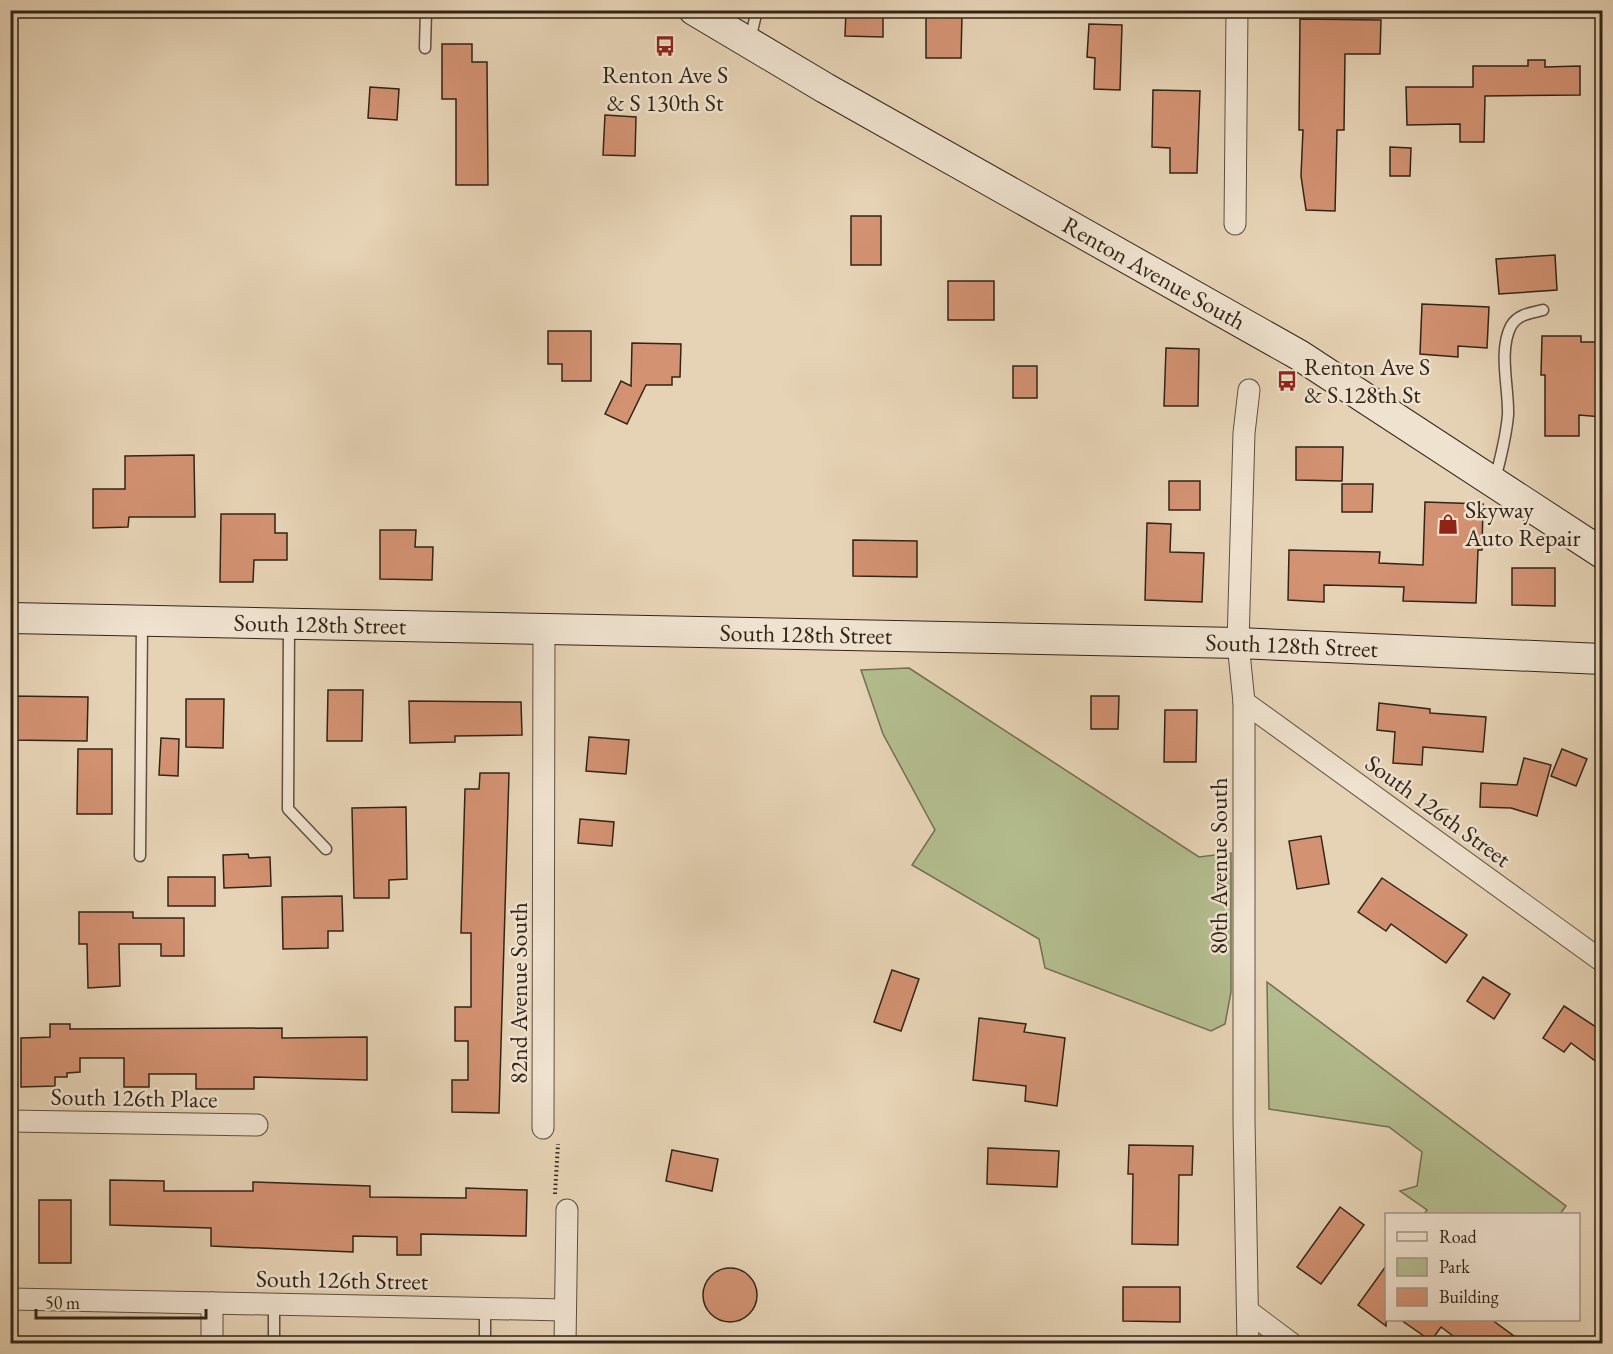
<svg xmlns="http://www.w3.org/2000/svg" width="1613" height="1354" viewBox="0 0 1613 1354" font-family="'EB Garamond',serif">
  <style>
    .green { fill: #b3bc8e; stroke: #727052; stroke-width: 1.5 }
    .building { fill: #d39272; stroke: #322417; stroke-width: 1.5 }
    .lines { fill: none; stroke-linecap: round; stroke-linejoin: round }
    .lane-casing { stroke: #5f503e; stroke-width: 13 }
    .street-casing { stroke: #5f503e; stroke-width: 23 }
    .secondary-casing { stroke: #322417; stroke-width: 32 }
    .path { stroke: #322417; stroke-width: 4; stroke-dasharray: 1.5 3; stroke-linecap: butt }
    .lane { stroke: #efe2cf; stroke-width: 10 }
    .street { stroke: #efe2cf; stroke-width: 21 }
    .secondary { stroke: #efe2cf; stroke-width: 30 }
    .labels { text-anchor: middle; stroke-width: 5; stroke-linejoin: round; paint-order: stroke }
    .poi-label { font-size: 24px; fill: #322417; stroke: #efe2cf; text-anchor: start }
    .street-label { font-size: 24px; fill: #322417; stroke: #efe2cf }
  </style>
  <rect width="100%" height="100%" fill="#e6d3b5"/>
  <filter id="stains"><feTurbulence type="fractalNoise" baseFrequency=".00333" numOctaves="4"/><feColorMatrix values="0 0 0 0 .2 0 0 0 0 .09 0 0 0 0 .02 0 0 0 .5 -.17"/></filter>
  <radialGradient id="worn" r=".72"><stop offset=".6" stop-color="#630" stop-opacity="0"/><stop offset="1" stop-color="#630" stop-opacity=".3"/></radialGradient>
  <!-- green -->
  <g class="green">
    <polygon points="909,668 1199,857 1231,853 1231,992 1225,1024 1211,1031 1045,968 1039,939 912,865 935,830 883,734 861,670"/>
    <polygon points="1267,982 1566,1206 1560,1214 1424,1214 1427,1210 1400,1191 1417,1186 1422,1152 1389,1127 1269,1109"/>
  </g>
  <!-- building -->
  <g class="building">
    <polygon points="846,10 883,10 883,37 845,36"/>
    <polygon points="926,14 962,15 961,58 926,58"/>
    <polygon points="1300,19 1381,20 1380,54 1345,54 1344,130 1337,130 1335,211 1306,210 1301,176 1303,130 1299,130"/>
    <polygon points="1089,24 1122,25 1120,90 1094,89 1095,58 1087,57"/>
    <polygon points="442,44 472,44 472,62 487,62 488,185 456,185 456,99 442,99"/>
    <polygon points="1528,60 1545,60 1545,67 1580,66 1580,95 1485,96 1484,142 1460,142 1460,124 1407,125 1406,87 1473,87 1473,66 1528,66"/>
    <polygon points="370,87 399,89 397,120 368,118"/>
    <polygon points="1153,90 1200,91 1197,173 1170,173 1170,148 1152,147"/>
    <polygon points="605,115 636,117 635,156 603,155"/>
    <polygon points="1390,147 1411,148 1410,176 1390,176"/>
    <rect x="851" y="216" width="30" height="49"/>
    <polygon points="1555,255 1557,290 1499,294 1496,259"/>
    <rect x="948" y="281" width="46" height="39"/>
    <polygon points="1422,304 1489,307 1487,348 1458,346 1458,357 1420,354"/>
    <polygon points="548,331 591,331 591,381 562,381 562,364 548,364"/>
    <polygon points="1542,336 1581,336 1581,342 1602,342 1602,417 1579,415 1579,436 1545,436 1545,375 1541,375"/>
    <polygon points="632,343 681,344 680,377 672,377 672,385 646,385 627,424 605,414 621,381 631,386"/>
    <polygon points="1166,348 1199,349 1198,406 1164,406"/>
    <rect x="1013" y="366" width="24" height="32"/>
    <polygon points="1296,447 1343,447 1342,481 1296,480"/>
    <polygon points="194,455 195,517 129,517 128,527 93,528 93,489 125,489 125,456"/>
    <rect x="1169" y="481" width="31" height="29"/>
    <polygon points="1342,484 1373,484 1372,512 1342,512"/>
    <polygon points="1425,502 1483,504 1482,550 1478,550 1476,603 1403,601 1404,587 1324,585 1324,602 1288,600 1289,550 1380,552 1379,563 1423,565"/>
    <polygon points="221,514 275,514 275,533 287,533 287,560 254,560 253,582 220,582"/>
    <polygon points="1147,523 1171,524 1170,552 1204,553 1202,602 1145,600"/>
    <polygon points="380,530 416,530 415,547 433,547 432,580 380,579"/>
    <polygon points="853,540 917,541 917,577 853,576"/>
    <polygon points="1512,568 1555,568 1555,606 1512,605"/>
    <polygon points="328,690 363,690 362,741 327,741"/>
    <polygon points="10,696 88,697 87,741 10,740"/>
    <polygon points="1091,696 1119,696 1118,729 1091,729"/>
    <polygon points="186,699 224,699 223,748 186,747"/>
    <polygon points="409,701 521,702 522,735 455,736 455,742 410,743"/>
    <polygon points="1379,703 1430,709 1430,713 1486,717 1483,752 1423,747 1422,765 1393,763 1395,732 1377,730"/>
    <polygon points="1165,710 1197,710 1196,762 1164,762"/>
    <polygon points="589,737 629,740 626,774 586,771"/>
    <polygon points="161,738 179,739 178,776 159,775"/>
    <polygon points="78,749 112,749 112,814 77,814"/>
    <polygon points="1562,749 1587,759 1576,786 1551,776"/>
    <polygon points="1524,758 1551,765 1537,816 1511,808 1480,807 1481,783 1517,785"/>
    <polygon points="480,773 509,773 499,1113 452,1112 452,1080 468,1080 468,1041 455,1041 455,1007 471,1007 471,933 461,933 465,789 479,789"/>
    <polygon points="406,807 407,879 389,880 389,898 354,898 352,808"/>
    <polygon points="580,819 614,822 612,846 578,843"/>
    <polygon points="1321,836 1329,884 1297,889 1289,841"/>
    <polygon points="248,854 249,858 270,857 271,886 224,888 223,855"/>
    <rect x="168" y="877" width="47" height="29"/>
    <polygon points="1382,878 1467,935 1446,963 1391,924 1386,931 1358,912"/>
    <polygon points="342,896 343,931 328,931 328,948 283,949 282,897"/>
    <polygon points="79,912 133,912 133,918 184,918 184,956 161,956 161,944 119,944 120,986 88,988 87,944 79,944"/>
    <polygon points="892,970 919,979 901,1031 874,1022"/>
    <polygon points="1483,977 1510,994 1494,1019 1467,1001"/>
    <polygon points="1564,1006 1602,1031 1602,1066 1571,1043 1564,1052 1543,1038"/>
    <polygon points="979,1018 1026,1024 1024,1032 1065,1038 1057,1106 1025,1101 1026,1086 973,1080"/>
    <polygon points="50,1024 70,1024 70,1029 282,1028 282,1038 367,1037 367,1080 254,1077 254,1089 196,1089 196,1074 149,1074 149,1087 124,1087 124,1058 80,1058 80,1072 67,1073 67,1077 55,1077 55,1086 21,1087 21,1038 50,1037"/>
    <polygon points="1129,1145 1193,1146 1192,1175 1179,1175 1178,1245 1132,1244 1133,1174 1128,1174"/>
    <polygon points="988,1148 1059,1151 1057,1187 987,1184"/>
    <polygon points="672,1150 718,1159 712,1191 666,1181"/>
    <polygon points="110,1180 164,1181 164,1191 253,1191 253,1182 370,1186 370,1197 466,1198 466,1188 527,1190 526,1236 421,1234 421,1255 397,1255 397,1237 353,1236 353,1252 211,1246 211,1228 110,1225"/>
    <rect x="39" y="1200" width="32" height="63"/>
    <polygon points="1340,1207 1364,1225 1321,1284 1297,1267"/>
    <polygon points="1386,1266 1386,1326 1358,1305"/>
    <circle cx="730" cy="1295" r="27"/>
    <polygon points="1123,1287 1180,1287 1180,1322 1123,1321"/>
    <polygon points="1401,1320 1492,1320 1525,1344 1464,1344 1441,1327 1431,1341"/>
  </g>
  <g class="lines">
    <!-- lane casing -->
    <g class="lane-casing">
      <g id="lane">
        <polyline points="750,40 757,10"/>
        <polyline points="425,48 426,10"/>
        <path d="M1495,479C1501,457 1506,437 1508,415C1509,388 1498,351 1511,326C1518,314 1531,313 1543,310"/>
        <polyline points="289,626 288,809 326,849"/>
        <polyline points="140,856 142,623"/>
        <polyline points="274,1304 274,1344"/>
        <polyline points="485,1308 485,1344"/>
      </g>
    </g>
    <!-- street casing -->
    <g class="street-casing">
      <g id="street">
        <polyline points="1235,224 1237,10"/>
        <polyline points="1244,702 1602,961"/>
        <polyline points="10,1121 257,1125"/>
        <polyline points="543,1128 544,628"/>
        <polyline points="10,1299 565,1310"/>
        <polyline points="1248,1311 1292,1344"/>
        <polyline points="212,1344 212,1303"/>
        <polyline points="565,1344 567,1210"/>
        <polyline points="1248,1344 1244,1121 1244,702 1238,643 1244,433 1249,390"/>
      </g>
    </g>
    <!-- secondary casing -->
    <g class="secondary-casing">
      <g id="secondary">
        <path id="s1" d="M694,10L825,88L1299,355L1602,553"/>
        <path id="s2" d="M10,618L1238,643L1602,659"/>
      </g>
    </g>
    <!-- path -->
    <polyline class="path" points="555,1194 558,1144"/>
    <!-- lane -->
    <use href="#lane" class="lane"/>
    <!-- street -->
    <use href="#street" class="street"/>
    <!-- secondary -->
    <use href="#secondary" class="secondary"/>
  </g>
  <!-- icons -->
  <defs>
    <g id="bus-bare" transform="scale(1.62)"><path d="M-5-6H5V4H4V6H2V4H-2V6H-4V4H-5ZM-3.5-4V0h7V-4ZM-3.5 1.2v1.5H-2V1.2ZM2 1.2v1.5H3.5V1.2Z" fill="#8f2418" stroke="#efe2cf" stroke-width="2.5" paint-order="stroke"/></g>
    <g id="shop-bare" transform="scale(1.62)"><path d="M-5-2.5h2.3a2.7 3.5 0 0 1 5.4 0H5L5.5 6h-11ZM-1.5-2.5h3a1.5 2.3 0 0 0-3 0Z" fill="#8f2418" stroke="#efe2cf" stroke-width="2.5" paint-order="stroke"/></g>
  </defs>
  <g fill-rule="evenodd">
    <use href="#bus-bare" x="665" y="46"/>
    <use href="#bus-bare" x="1287" y="381"/>
    <use href="#shop-bare" x="1448" y="524"/>
  </g>
  <g class="labels">
    <!-- poi labels -->
    <g class="poi-label">
      <text x="665" y="83" text-anchor="middle">Renton Ave S<tspan x="665" dy="28">&amp; S 130th St</tspan></text>
      <text x="1304" y="375">Renton Ave S<tspan x="1304" dy="28">&amp; S 128th St</tspan></text>
      <text x="1465" y="518">Skyway<tspan x="1465" dy="28">Auto Repair</tspan></text>
    </g>
    <!-- street labels -->
    <g class="street-label">
      <text dy="8" stroke="none"><textPath href="#s1" startOffset="530">Renton Avenue South</textPath></text>
      <text dy="8" stroke="none"><textPath href="#s2" startOffset="310">South 128th Street</textPath></text>
      <text dy="8" stroke="none"><textPath href="#s2" startOffset="796">South 128th Street</textPath></text>
      <text dy="8" stroke="none"><textPath href="#s2" startOffset="1282">South 128th Street</textPath></text>
      <text transform="translate(1438 811) rotate(36)" y="8">South 126th Street</text>
      <text transform="translate(1219 866) rotate(-90)" y="8">80th Avenue South</text>
      <text transform="translate(519 993) rotate(-90)" y="8">82nd Avenue South</text>
      <text transform="translate(134 1098) rotate(1)" y="8">South 126th Place</text>
      <text transform="translate(342 1280) rotate(1)" y="8">South 126th Street</text>
    </g>
  </g>
  <!-- margin -->
  <rect width="1613" height="1354" fill="none" stroke="#e6d3b5" stroke-width="36"/>
  <rect x="12" y="12" width="1589" height="1330" fill="none" stroke="#322417" stroke-width="3"/>
  <rect x="18" y="18" width="1577" height="1318" fill="none" stroke="#322417" stroke-width="1.5"/>
  <!-- legend -->
  <rect x="1385" y="1213" width="195" height="108" fill="#efe2cf" stroke="#a39685" stroke-width="1.5"/>
  <rect x="1397" y="1232" width="30" height="9" fill="#efe2cf" stroke="#a39685" stroke-width="1.5"/>
  <text x="1439" y="1243" font-size="18" fill="#322417">Road</text>
  <rect x="1397" y="1258" width="30" height="18" fill="#b3bc8e" stroke="#a39685" stroke-width="1.5"/>
  <text x="1439" y="1273" font-size="18" fill="#322417">Park</text>
  <rect x="1397" y="1288" width="30" height="18" fill="#d39272" stroke="#a39685" stroke-width="1.5"/>
  <text x="1439" y="1303" font-size="18" fill="#322417">Building</text>
  <!-- scale -->
  <path d="M36 1309v9h170v-9" fill="none" stroke="#322417" stroke-width="3"/>
  <text x="45" y="1309" font-size="18" fill="#322417" stroke="#efe2cf" stroke-width="4.5" paint-order="stroke">50 m</text>
  <rect width="100%" height="100%" filter="url(#stains)"/>
  <rect width="100%" height="100%" fill="url(#worn)"/>
</svg>
